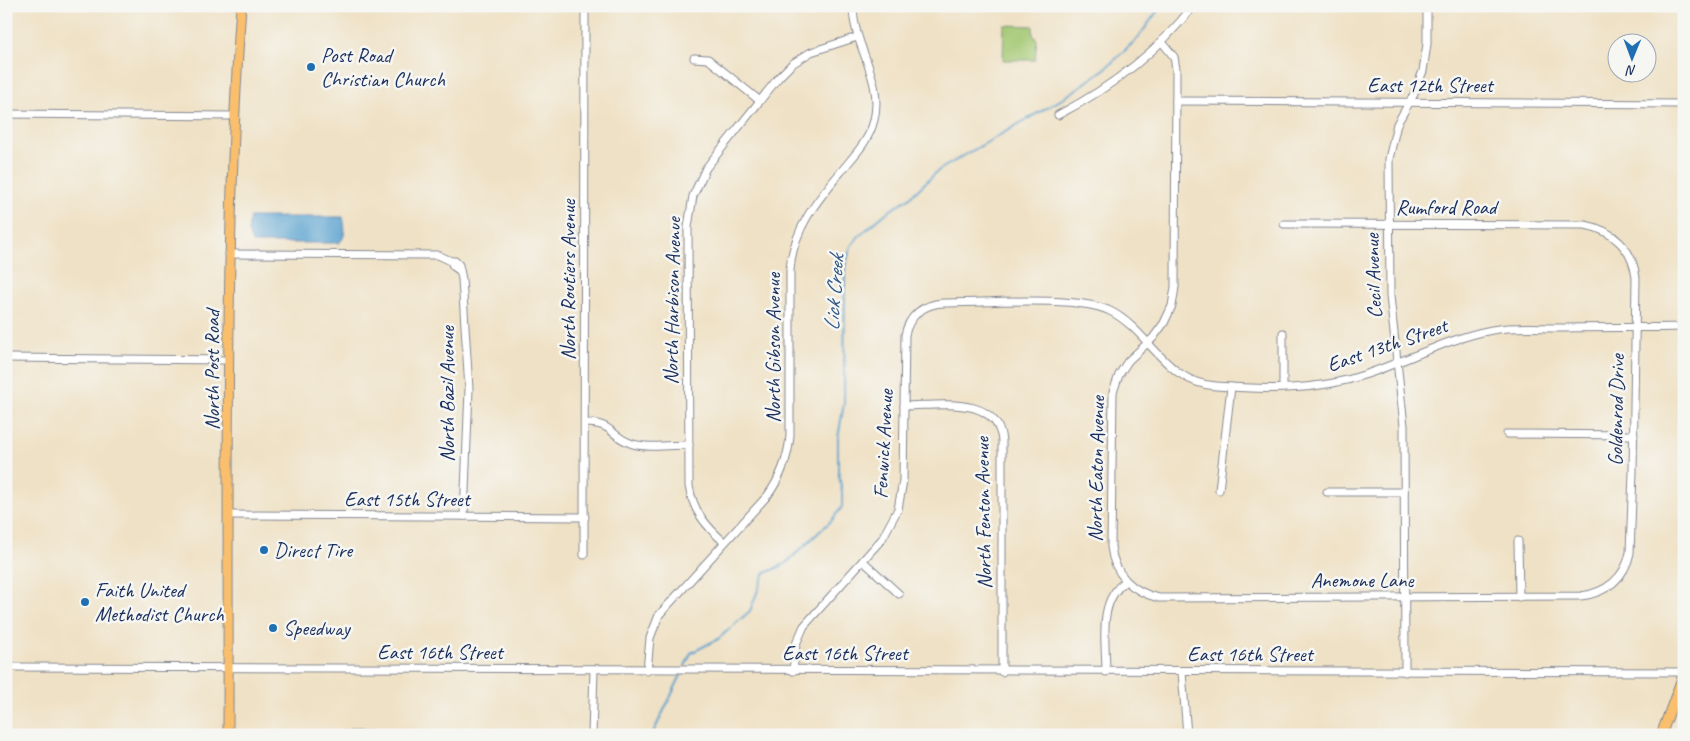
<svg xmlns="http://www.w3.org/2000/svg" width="1690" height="741" viewBox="0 0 1690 741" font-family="Caveat,sans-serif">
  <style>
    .green { fill: #a3c771; stroke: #5f7b68 }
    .water { fill: #58a1cf; stroke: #3a6896 }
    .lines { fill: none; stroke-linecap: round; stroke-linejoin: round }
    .stream { stroke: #58a1cf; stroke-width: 2 }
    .minor-casing { stroke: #858892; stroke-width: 9 }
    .major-casing { stroke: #858892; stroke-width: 11 }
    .minor { stroke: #fff; stroke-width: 7 }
    .major { stroke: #f9bf6d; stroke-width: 9 }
    .poi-dot { fill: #1f6fb2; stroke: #f6f6f2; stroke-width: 2 }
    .labels { text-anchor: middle; stroke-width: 5; stroke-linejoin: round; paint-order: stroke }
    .poi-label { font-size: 21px; fill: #1b2f5e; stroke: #f6f6f2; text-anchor: start }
    .street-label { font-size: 21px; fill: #1b2f5e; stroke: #f6f6f2 }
    .water-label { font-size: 22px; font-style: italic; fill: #305786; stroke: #f6f6f2 }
  </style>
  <rect width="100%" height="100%" fill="#f6f6f2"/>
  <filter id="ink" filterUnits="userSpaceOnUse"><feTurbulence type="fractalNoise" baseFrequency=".02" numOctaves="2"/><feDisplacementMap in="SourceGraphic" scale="10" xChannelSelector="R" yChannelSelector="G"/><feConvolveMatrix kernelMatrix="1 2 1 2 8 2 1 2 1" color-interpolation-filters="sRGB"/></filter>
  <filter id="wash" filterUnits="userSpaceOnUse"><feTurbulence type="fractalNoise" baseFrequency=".0096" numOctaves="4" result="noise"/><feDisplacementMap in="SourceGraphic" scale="20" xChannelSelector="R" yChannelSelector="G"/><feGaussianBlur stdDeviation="1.12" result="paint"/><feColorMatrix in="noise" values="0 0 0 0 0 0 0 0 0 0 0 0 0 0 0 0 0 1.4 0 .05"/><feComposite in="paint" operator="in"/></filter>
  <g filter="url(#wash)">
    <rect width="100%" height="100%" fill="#efe1c5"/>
    <!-- green -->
    <g class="green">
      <polygon points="1004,25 1033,26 1033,35 1037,39 1035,60 1003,60"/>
      <polygon points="1684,710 1684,735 1675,735"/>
    </g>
    <!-- water -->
    <path class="water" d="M250,217H343C345,226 347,237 339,243H252L248,232Z"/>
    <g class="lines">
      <!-- stream -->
      <g class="stream">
        <polyline points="685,666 691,653 718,639 750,611 764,574 785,564 832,520 842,507 842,492 838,470 838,438 844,403 845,267 851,246 859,236 885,214 909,198 939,170 1064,98 1106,68 1138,38 1161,6"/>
        <polyline points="652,735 682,673"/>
      </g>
    </g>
  </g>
  <g filter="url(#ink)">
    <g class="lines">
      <!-- minor casing -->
      <g class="minor-casing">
        <g id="minor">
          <path d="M1162,42L1174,57L1176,69L1175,287L1172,306L1164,323L1153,338L1128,361L1119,375L1113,392L1111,547C1114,574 1132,592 1159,598L1581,596C1606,593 1625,578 1630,553L1633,471L1636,278C1633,249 1613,230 1585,225L1284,224"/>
          <polyline points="694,58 708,59 760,101"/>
          <polyline points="1176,101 1684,104"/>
          <polyline points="6,114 234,116"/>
          <path d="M1058,115C1110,88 1157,53 1193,6"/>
          <polyline points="229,254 438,255 451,261"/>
          <polyline points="460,271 453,266 451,261 455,261 459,265 462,279 469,389 464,516"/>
          <polyline points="6,358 229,360"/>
          <polyline points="1283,387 1283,333"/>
          <path d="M904,406C938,406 997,394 1002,441V672"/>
          <path d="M585,423C613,423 609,435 630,443C646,449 671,445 689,445"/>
          <polyline points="1507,434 1634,435"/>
          <polyline points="1219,490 1231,387"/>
          <polyline points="1327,492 1404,492"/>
          <polyline points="229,515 585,517"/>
          <polyline points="1518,541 1519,597"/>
          <path d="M724,542C706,526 693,511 689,486L688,227L693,196L706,168L779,77L792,64L811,52L857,37"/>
          <polyline points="584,555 585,6"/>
          <polyline points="863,561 899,594"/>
          <polyline points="6,667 1684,672"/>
          <path d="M647,671L650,638L659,615L768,495C781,477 788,458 790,436V270C793,225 822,195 849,162C860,149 870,137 874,120C884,78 853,47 853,6"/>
          <path d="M793,671L796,644L804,626L882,539L898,509L903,481L905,335C909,316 923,304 943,303C983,303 1076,295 1110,311C1150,331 1165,383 1216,386C1265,390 1319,391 1367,374C1408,360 1449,338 1492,330C1514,326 1537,328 1558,328C1600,327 1642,328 1684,327"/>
          <path d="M1106,672C1106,641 1097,601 1126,581"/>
          <polyline points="1182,672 1187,735"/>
          <polyline points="1405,672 1404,426 1390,296 1389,159 1397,124 1414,94 1423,71 1427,44 1427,6"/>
          <polyline points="315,735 508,735"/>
          <polyline points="592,735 594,670"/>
        </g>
      </g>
      <!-- major casing -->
      <g class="major-casing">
        <g id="major">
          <path d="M228,735C229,492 224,249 241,6"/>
          <polyline points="1661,735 1684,673"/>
        </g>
      </g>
      <!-- minor -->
      <use href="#minor" class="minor"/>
      <!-- major -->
      <use href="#major" class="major"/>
    </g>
  </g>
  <!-- markers -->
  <g class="poi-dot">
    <circle cx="311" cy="67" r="5"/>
    <circle cx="264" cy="550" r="5"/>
    <circle cx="85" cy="602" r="5"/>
    <circle cx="273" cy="628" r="5"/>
  </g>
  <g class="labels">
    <!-- poi labels -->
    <g class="poi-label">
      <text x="321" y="62">Post Road<tspan x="321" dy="24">Christian Church</tspan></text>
      <text x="274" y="557">Direct Tire</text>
      <text x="95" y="597">Faith United<tspan x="95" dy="24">Methodist Church</tspan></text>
      <text x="283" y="635">Speedway</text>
    </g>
    <!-- street labels -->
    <g class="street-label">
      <text x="1430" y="92">East 12th Street</text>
      <text x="1446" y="214">Rumford Road</text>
      <text transform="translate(1373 276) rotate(-92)" y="7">Cecil Avenue</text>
      <text transform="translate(568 280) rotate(-90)" y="7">North Routiers Avenue</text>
      <text transform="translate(672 301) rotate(-89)" y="7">North Harbison Avenue</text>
      <text transform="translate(1387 345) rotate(-19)" y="7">East 13th Street</text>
      <text transform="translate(773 348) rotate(-90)" y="7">North Gibson Avenue</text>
      <text transform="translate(212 370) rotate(-90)" y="7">North Post Road</text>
      <text transform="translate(447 394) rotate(-90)" y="7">North Bazil Avenue</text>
      <text transform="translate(1616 410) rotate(-89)" y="7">Goldenrod Drive</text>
      <text transform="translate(883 444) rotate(-87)" y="7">Fenwick Avenue</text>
      <text transform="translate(1096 469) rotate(-89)" y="7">North Eaton Avenue</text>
      <text x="407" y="506">East 15th Street</text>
      <text transform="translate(983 513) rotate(-91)" y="7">North Fenton Avenue</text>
      <text x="1362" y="587">Anemone Lane</text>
      <text x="440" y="659">East 16th Street</text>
      <text x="845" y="660">East 16th Street</text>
      <text x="1250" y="661">East 16th Street</text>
    </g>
    <!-- water labels -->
    <g class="water-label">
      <text transform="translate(833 293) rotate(-86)" y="8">Lick Creek</text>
    </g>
  </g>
  <!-- margin -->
  <rect width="1690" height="741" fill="none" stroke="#f6f6f2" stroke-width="25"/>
  <!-- north arrow -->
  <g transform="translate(1632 58) rotate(181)"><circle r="24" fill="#f6f6f2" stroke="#9ea6b7"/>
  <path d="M0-4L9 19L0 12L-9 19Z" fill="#1f6fb2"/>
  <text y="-8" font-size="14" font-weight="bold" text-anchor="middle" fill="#1b2f5e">N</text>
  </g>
</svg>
